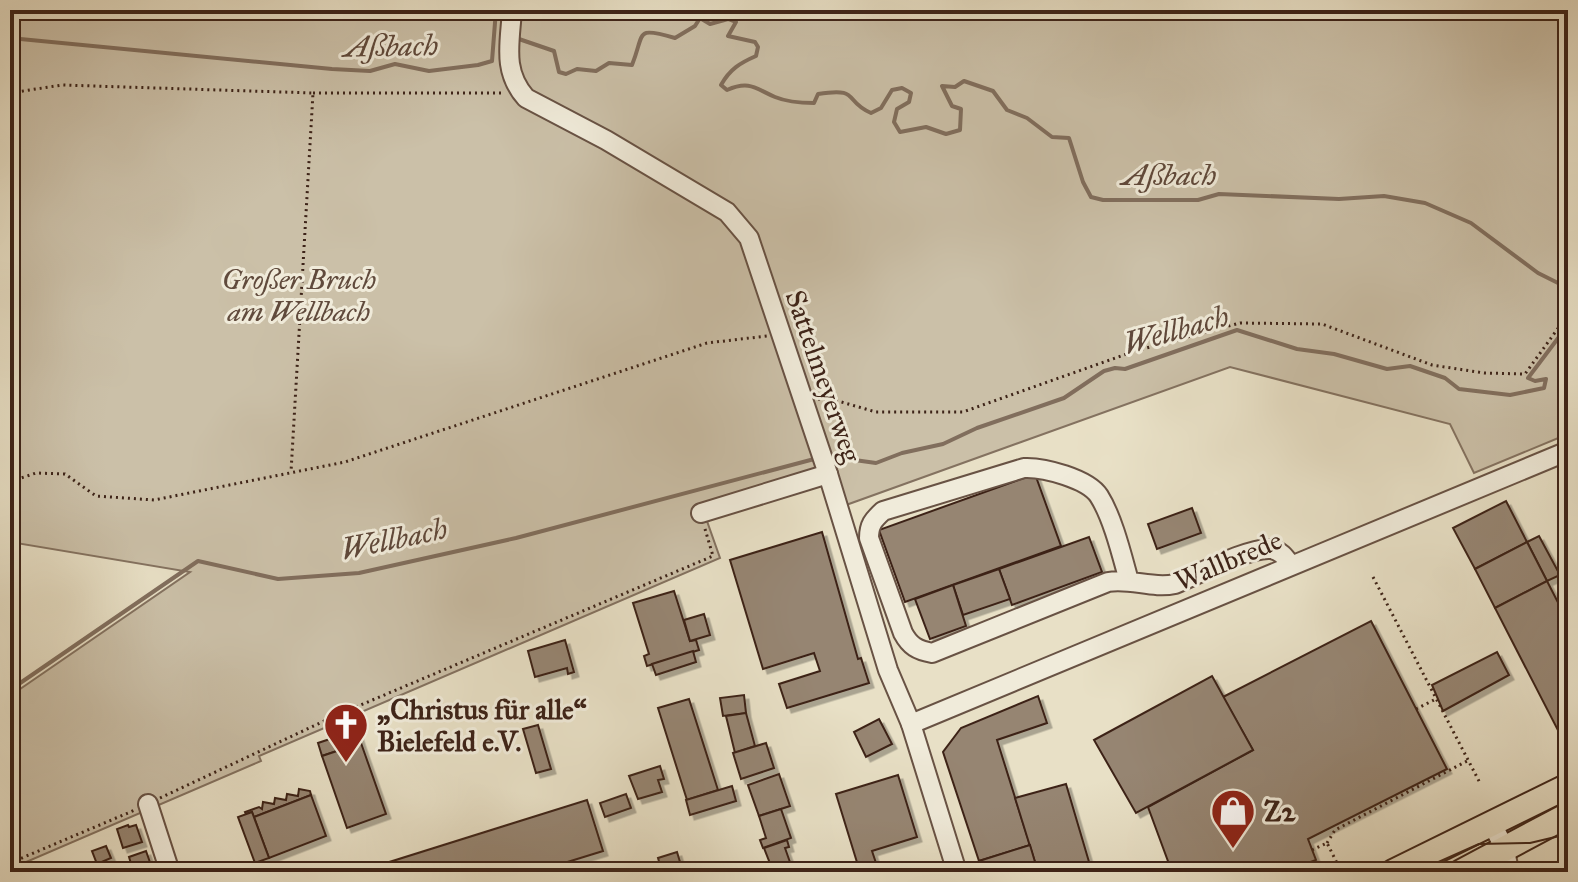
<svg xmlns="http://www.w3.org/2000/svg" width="1578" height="882" viewBox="0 0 1578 882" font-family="'IM FELL Great Primer',serif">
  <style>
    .green { fill: #cbc0a8; stroke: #847260; stroke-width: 2 }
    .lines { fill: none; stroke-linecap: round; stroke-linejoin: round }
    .stream { stroke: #816e5d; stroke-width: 4 }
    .building { fill: #968572; stroke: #3d2318; stroke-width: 2; filter: url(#shadow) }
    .minor-casing { stroke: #685244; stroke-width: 22 }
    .major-casing { stroke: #3d2318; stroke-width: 28 }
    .path { stroke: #3d2318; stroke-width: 3; stroke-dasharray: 2 4; stroke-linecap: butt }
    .minor { stroke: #f0ebda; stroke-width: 18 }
    .major { stroke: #e8e0c6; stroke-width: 24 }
    .tram { stroke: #3d2318; stroke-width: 2 }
    .labels { text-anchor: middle; stroke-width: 6; stroke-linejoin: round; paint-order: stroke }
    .park-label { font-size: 28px; font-style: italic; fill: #604a3c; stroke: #f0ebda }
    .street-label { font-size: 28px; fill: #3d2318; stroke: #f0ebda }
    .poi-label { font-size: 28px; font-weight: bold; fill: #3d2318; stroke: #f0ebda; text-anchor: start }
    .water-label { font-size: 30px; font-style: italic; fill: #5f483a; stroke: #f0ebda }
  </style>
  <defs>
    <filter id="shadow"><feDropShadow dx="4.5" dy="4.5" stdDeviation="0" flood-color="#0004"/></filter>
  </defs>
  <rect width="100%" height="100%" fill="#e8e0c6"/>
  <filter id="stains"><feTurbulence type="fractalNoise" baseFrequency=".0025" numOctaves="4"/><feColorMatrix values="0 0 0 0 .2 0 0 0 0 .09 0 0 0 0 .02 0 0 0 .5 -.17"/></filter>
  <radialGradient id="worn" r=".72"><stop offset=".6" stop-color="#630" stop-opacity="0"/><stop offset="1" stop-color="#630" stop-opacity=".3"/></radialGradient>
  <!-- green -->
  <polygon class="green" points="10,10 1568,10 1568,434 1474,473 1450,424 1230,367 846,505 822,482 707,521 720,558 259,756 261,761 10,869 10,696 190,572 10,542"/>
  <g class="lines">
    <!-- stream -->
    <g class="stream">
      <polyline points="10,38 332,69 370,71 395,64 429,71 478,65 492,61 496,10"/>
      <path d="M516,38L554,51L559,72L566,74L577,69L596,71L609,63L632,65C645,33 634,26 675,38L695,26L700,18L710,24L728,19L736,22L728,36L755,42L758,47L756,56C740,63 730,69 721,85L727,90C750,80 756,89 775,97C787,102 802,103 814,103L818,94C861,87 843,101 871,113L881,108L892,90L902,88L911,93L909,102L897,109L894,122L900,132L926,127L946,134L960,130L961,109L952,106L942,86L955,87L964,81L993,91L1007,110L1027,118L1052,137L1069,138L1083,182L1091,197L1103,200H1198L1219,194L1339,199L1384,196L1425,203L1471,223L1538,273L1568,288"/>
      <polyline points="833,457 876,463 902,453 943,444 977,428 1064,398 1104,371 1115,368 1125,369 1237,330 1297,349 1334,354 1387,369 1410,366 1445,378 1459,389 1510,395 1544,388 1546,379 1535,381 1528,378 1568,325"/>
      <polyline points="10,690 198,561 278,579 359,573 516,538 818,458"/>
    </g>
  </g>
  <!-- building -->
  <g class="building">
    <polygon points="1035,474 1061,546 905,602 879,530"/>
    <polygon points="1506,501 1527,542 1475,569 1453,528"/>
    <polygon points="1192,508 1201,533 1157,549 1148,524"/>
    <polygon points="822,532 858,659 861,658 869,683 787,708 779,684 820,671 814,653 763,669 730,560"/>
    <polygon points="1539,536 1560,575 1547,581 1527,542"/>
    <polygon points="1089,537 1102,572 1012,605 999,569"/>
    <polygon points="1527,542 1547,581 1495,608 1475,569"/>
    <polygon points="999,569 1010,599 963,615 953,585"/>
    <polygon points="1547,581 1568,622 1568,740 1564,742 1495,608"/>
    <polygon points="953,585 966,626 930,639 915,599"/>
    <polygon points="674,591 690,641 696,640 699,650 647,666 644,656 649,654 633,603"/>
    <polygon points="704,614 710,635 690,641 684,620"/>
    <polygon points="1371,621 1447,769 1308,839 1316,860 1283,872 1172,872 1148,807 1253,750 1223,697"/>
    <polygon points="565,640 574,672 568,674 567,668 535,677 528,651"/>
    <polygon points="693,651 696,662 656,675 652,664"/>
    <polygon points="1497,652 1509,675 1443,711 1432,685"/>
    <polygon points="1212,676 1253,750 1136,813 1094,740"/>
    <polygon points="744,695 746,713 723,716 720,698"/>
    <polygon points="1038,696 1047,723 997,740 1030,845 979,861 943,752 961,728"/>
    <polygon points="689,699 718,790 687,800 658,708"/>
    <polygon points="746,713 755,746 735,753 726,716"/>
    <polygon points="879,719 892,744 866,757 854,732"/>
    <polygon points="538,725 551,769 536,773 523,729"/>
    <polygon points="357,730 361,743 322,756 318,743"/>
    <polygon points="361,743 386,814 347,828 322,756"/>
    <polygon points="766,743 774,768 741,779 733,753"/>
    <polygon points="660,766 664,779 658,780 662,792 638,799 629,776"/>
    <polygon points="779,774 790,806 759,816 748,785"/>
    <polygon points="898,775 917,837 872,851 879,872 860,872 836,794"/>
    <polygon points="1066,784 1092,872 1038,872 1015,798"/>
    <polygon points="732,786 736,801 690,815 686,800"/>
    <polygon points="299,789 310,791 311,795 254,817 252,812 246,814 245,812 259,807 262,809 263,802 274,804 275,798 286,800 287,794 298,796"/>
    <polygon points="626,794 631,808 605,817 600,803"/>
    <polygon points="311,795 326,836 269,858 254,817"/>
    <polygon points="587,800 603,851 535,872 386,872 383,864"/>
    <polygon points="781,809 791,838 763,848 760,840 766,838 759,816"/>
    <polygon points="252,812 269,858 255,863 238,817"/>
    <polygon points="128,825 129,827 136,825 142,842 123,848 117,829"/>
    <polygon points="787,840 789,847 785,848 791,865 773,871 764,848"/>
    <polygon points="1030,845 1038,872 982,872 979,861"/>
    <polygon points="106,846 111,858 97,864 92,851"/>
    <polygon points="146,851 152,868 139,872 125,872 124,869 132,867 129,857"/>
    <polygon points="677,852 683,872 662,872 658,858"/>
    <polygon points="383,864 386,872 359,872"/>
  </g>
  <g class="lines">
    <!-- minor casing -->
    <g class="minor-casing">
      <g id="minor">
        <path d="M512,10C510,43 502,71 526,98L606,140L727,212L749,238L828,474L888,670L911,724L957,872"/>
        <polyline points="701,513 828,474"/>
        <path d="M1129,581C1122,556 1113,518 1099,496C1088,479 1044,467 1024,468L883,511C873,520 869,525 869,538L903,633C910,646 917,650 932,653L1108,582C1131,578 1152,589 1175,584C1197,575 1249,547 1271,549C1281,551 1285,557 1290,564"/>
        <polyline points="911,724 1568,451"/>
        <polyline points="148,804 170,872"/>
        <polyline points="1492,824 1505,849 1509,872"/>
      </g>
    </g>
    <!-- major casing -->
    <g class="major-casing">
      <g id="major">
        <polyline points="1393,872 1568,786"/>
        <polyline points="1461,872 1568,815"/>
      </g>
    </g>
    <!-- path -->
    <g class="path">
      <polyline points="10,93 62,85 313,93 291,472"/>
      <polyline points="313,93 505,93"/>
      <polyline points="818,399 831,399 876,412 963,412 1135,351 1240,323 1322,324 1432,365 1484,373 1525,374 1564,320 1568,320"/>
      <polyline points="10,479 18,479 36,473 65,474 96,496 154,500 345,462 707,343 767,336"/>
      <polyline points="1373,577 1480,783"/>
      <polyline points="1416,709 1436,699"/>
      <polyline points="160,798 337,715 713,556 705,529"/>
      <polyline points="1327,843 1335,830 1469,760"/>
      <polyline points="1312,850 1327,843 1338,865"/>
      <polyline points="10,863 135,810"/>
      <polyline points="1524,863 1563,863"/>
    </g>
    <!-- minor -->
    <use href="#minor" class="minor"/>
    <!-- major -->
    <use href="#major" class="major"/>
    <!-- tram -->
    <polyline class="tram" points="1416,872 1479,844 1530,843 1568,834"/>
  </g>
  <!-- icons -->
  <defs>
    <g id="church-pin" transform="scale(2.3)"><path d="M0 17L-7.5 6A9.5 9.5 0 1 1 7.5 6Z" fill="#8f2418" stroke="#f0ebda"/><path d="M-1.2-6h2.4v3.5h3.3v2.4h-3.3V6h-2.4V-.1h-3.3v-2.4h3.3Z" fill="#fff"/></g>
    <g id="shop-pin" transform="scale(2.3)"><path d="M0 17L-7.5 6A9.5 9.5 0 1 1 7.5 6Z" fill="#8f2418" stroke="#f0ebda"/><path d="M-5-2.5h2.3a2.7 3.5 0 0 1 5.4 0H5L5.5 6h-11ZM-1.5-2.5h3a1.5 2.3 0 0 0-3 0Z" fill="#fff"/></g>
  </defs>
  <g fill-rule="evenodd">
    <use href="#church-pin" x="346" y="725"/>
    <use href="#shop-pin" x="1233" y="811"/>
  </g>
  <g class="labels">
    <!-- park labels -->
    <g class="park-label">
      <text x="299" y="289">Großer Bruch<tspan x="299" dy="32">am Wellbach</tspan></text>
    </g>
    <!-- street labels -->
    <g class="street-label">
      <text transform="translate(824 376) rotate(71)" y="10">Sattelmeyerweg</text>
      <text transform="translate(1228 560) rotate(-23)" y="10">Wallbrede</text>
    </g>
    <!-- poi labels -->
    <g class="poi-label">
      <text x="377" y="719">„Christus für alle“<tspan x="377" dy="32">Bielefeld e.V.</tspan></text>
      <text x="1264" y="821">Z2</text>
    </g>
    <!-- water labels -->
    <g class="water-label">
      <text transform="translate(391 46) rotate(-1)" y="10">Aßbach</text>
      <text x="1169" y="185">Aßbach</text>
      <text transform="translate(1176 330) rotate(-16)" y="10">Wellbach</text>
      <text transform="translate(394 539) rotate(-12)" y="10">Wellbach</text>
    </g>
  </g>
  <!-- margin -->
  <rect width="1578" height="882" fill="none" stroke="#e8e0c6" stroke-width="40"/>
  <rect x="12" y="12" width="1554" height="858" fill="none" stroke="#3d2318" stroke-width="4"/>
  <rect x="20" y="20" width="1538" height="842" fill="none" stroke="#3d2318" stroke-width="2"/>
  <rect width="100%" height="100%" filter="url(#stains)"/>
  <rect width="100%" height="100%" fill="url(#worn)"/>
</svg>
